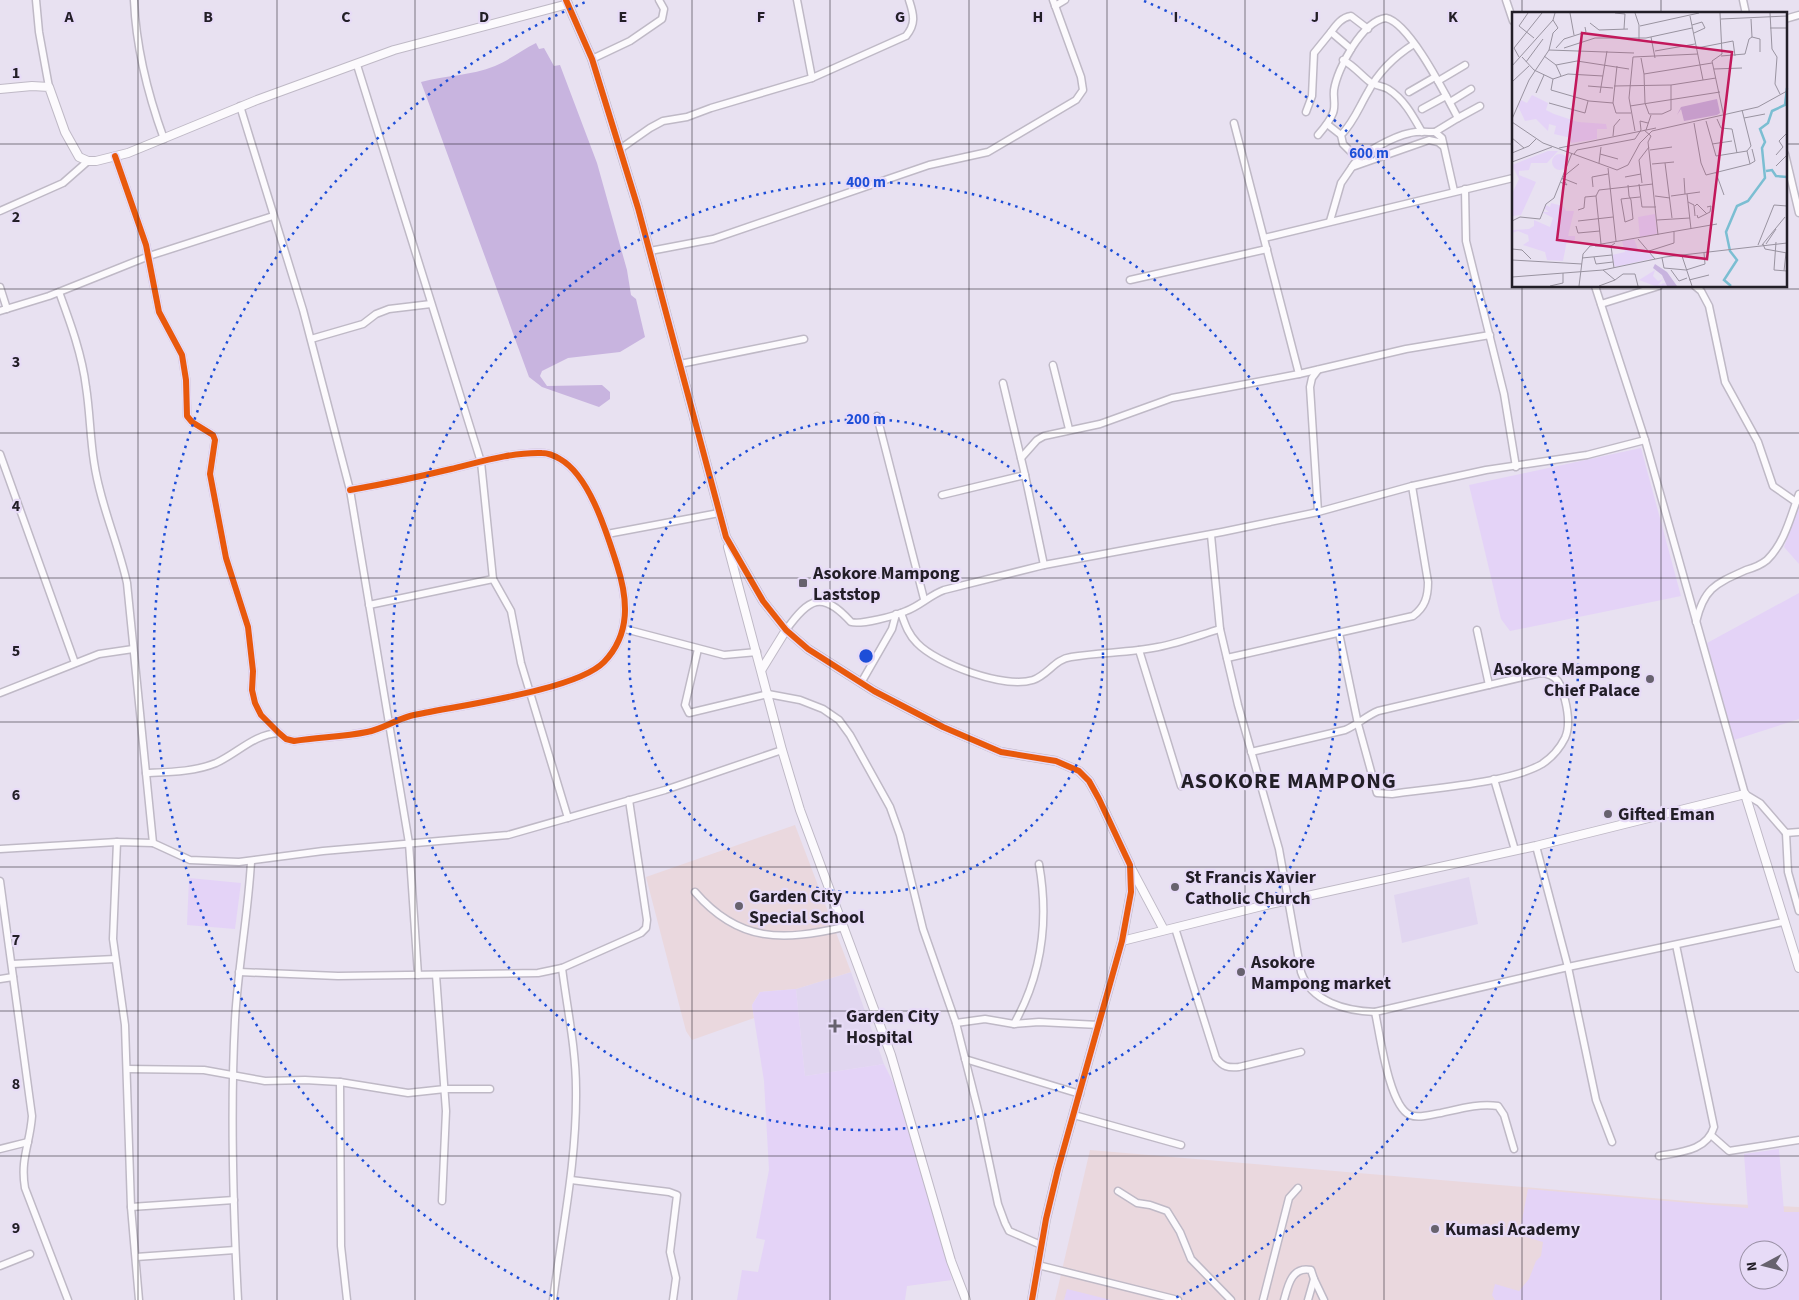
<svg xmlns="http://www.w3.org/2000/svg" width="1799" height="1300" viewBox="0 0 1799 1300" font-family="'Source Sans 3',sans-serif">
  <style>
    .built { fill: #e1d6f0 }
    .education { fill: #ead8de; fill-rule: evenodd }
    .green { fill: #e4d3f7; fill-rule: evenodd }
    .forest { fill: #c8b4df }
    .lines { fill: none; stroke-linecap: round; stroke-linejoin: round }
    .minor-casing { stroke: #bfb9c6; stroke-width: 9 }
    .tertiary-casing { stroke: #bfb9c6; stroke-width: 10 }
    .minor { stroke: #fcfafd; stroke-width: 6 }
    .tertiary { stroke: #fcfafd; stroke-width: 8 }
    .cycleway-casing { stroke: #e7dbf7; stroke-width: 9 }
    .cycleway { stroke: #e8590c; stroke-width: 6 }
    .grid { fill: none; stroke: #221e27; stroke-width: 1; stroke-opacity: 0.55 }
    .ring { fill: none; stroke: #1d4ed8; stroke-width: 2.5; stroke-dasharray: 2.5 5 }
    .poi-dot { fill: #67626e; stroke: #e7dbf7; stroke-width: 2 }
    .labels { text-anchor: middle; stroke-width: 4.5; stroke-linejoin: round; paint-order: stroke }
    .poi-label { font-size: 18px; font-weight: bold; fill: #221e27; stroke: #e7dbf7; text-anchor: start }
    .district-label { font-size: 22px; font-weight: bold; letter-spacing: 1px; fill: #221e27; stroke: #e7dbf7 }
    .inset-river { fill: none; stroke: #7bbed2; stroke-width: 2.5 }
    .inset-road { fill: none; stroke: #9993a0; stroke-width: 1 }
    .view { fill: #c2185b; fill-opacity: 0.15; stroke: #c2185b; stroke-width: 2.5 }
    .inset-edge { fill: none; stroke: #221e27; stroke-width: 2.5 }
    .grid-label { font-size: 16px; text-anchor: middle; font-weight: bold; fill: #221e27; stroke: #e7dbf7; stroke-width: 4.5; stroke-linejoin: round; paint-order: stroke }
    .centre { fill: #1d4ed8; stroke: #e7dbf7; stroke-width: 2.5 }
    .ring-label { font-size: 15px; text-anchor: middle; font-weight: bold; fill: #1d4ed8; stroke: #e7dbf7; stroke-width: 4.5; stroke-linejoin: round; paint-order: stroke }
  </style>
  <rect width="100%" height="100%" fill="#e8e1f1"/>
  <!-- built -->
  <g class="built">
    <polygon points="1469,877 1478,924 1402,943 1394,895"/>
    <polygon points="851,972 884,1064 805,1076 796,989"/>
  </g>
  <!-- education -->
  <g class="education">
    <polygon points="795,825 851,972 796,989 760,992 752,1005 754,1018 692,1040 686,1031 646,877"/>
    <path d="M1090,1150L1710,1203L1799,1207V1300H1055ZM1749,1250H1779V1280H1749Z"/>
  </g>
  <!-- green -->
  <g class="green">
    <polygon points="1641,448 1681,596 1510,631 1501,619 1469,485"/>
    <polygon points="1799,505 1799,564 1784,547"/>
    <polygon points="1799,593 1799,719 1734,740 1707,643"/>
    <polygon points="189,878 241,883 235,929 187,925"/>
    <polygon points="796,989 805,1076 884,1064 896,1088 952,1280 907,1286 905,1300 737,1300 742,1270 758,1272 765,1240 756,1238 769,1170 764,1081 752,1005 760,992"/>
    <path d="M1779,1149L1784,1212H1799V1300H1495L1492,1295L1495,1284L1519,1291L1529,1279L1536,1261L1541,1256L1543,1242L1519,1235L1528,1189L1748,1208L1744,1154ZM1749,1250H1779V1280H1749Z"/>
    <polygon points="1067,1289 1111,1300 1064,1300"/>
  </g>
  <!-- forest -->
  <path class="forest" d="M536,43L539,49L544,48L554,66L560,65L597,163L627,270L631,295L636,299L645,337L620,352L568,358L542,371L540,376L547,386L602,385L610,392V399L599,407L542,387L529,377L421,82C446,75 471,76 495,66C509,60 522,50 536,43Z"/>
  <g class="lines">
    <!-- minor casing -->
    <g class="minor-casing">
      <g id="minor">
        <polyline points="36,0 39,32 49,87"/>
        <path d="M134,0C136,47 148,95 164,139"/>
        <polyline points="797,0 812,78"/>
        <polyline points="1506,0 1513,21"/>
        <polyline points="1743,0 1746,14"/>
        <polyline points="1055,6 1065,0"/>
        <polyline points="1785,19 1799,15"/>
        <path d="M1351,49L1331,32C1336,25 1342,17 1351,16L1368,29"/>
        <polyline points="592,59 630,41 662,19 664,9 659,0"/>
        <path d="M1343,60C1354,66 1360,74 1370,82C1376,86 1383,86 1388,89C1404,99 1413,116 1422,132"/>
        <polyline points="357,65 481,462 493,579 511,611 521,663 568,818"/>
        <polyline points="1438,81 1465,65"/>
        <polyline points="1409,92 1435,77"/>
        <polyline points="1450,102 1471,89"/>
        <polyline points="240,106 303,310 350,490 409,843 418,975"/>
        <polyline points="1422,109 1446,96"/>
        <polyline points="1306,112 1312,96 1314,53 1331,32"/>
        <polyline points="1458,118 1480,106"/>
        <polyline points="1234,123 1299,374"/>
        <polyline points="1327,124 1341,135"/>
        <path d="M1318,135C1324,128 1330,121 1333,113C1336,105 1333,98 1334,90C1337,69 1362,21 1386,18C1410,23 1446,96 1458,118L1435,132"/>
        <path d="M620,149L650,128L663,121L687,117L711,108L812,78L906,36C916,24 914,15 909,0"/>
        <polyline points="1785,154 1799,213"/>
        <path d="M115,156L146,245L159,312L182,355L186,380L187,416L192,422L213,435L215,440L210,474L226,558L248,627L253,671L252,690L255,703L261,715L279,733L286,739L294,741C318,737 343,737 367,732C382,729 395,720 410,716C453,706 576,691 604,662C631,634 628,599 617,565C607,534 590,476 560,459C555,456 547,453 542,453C512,452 480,462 451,469C418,477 384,484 350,490"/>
        <path d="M1357,158L1343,144L1341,135C1354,122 1359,107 1368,92C1379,71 1395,56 1414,44"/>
        <path d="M1352,167C1359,154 1395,136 1410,133C1418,131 1427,132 1435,132L1442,138L1454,191"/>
        <polyline points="1465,189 1466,241 1504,394 1516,467"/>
        <polyline points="0,211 63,183 88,161"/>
        <polyline points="1330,221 1341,183 1352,167 1429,140 1438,142 1443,146"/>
        <polyline points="1264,238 1513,178"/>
        <polyline points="650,251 713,239 929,165 988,152 1076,100 1083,90 1081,77 1053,0"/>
        <polyline points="1130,280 1267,249"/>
        <polyline points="1595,286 1645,440 1745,794 1760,803 1786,833 1799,832"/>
        <polyline points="1695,286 1701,291 1709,306 1725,382 1758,442 1773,486 1796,502"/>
        <polyline points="0,287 7,309"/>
        <path d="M59,292C70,322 82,354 86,387C90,412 90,437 94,462C100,504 118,542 127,583L153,843L190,860L239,862L323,851L508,835L665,790L782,750"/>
        <polyline points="1601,304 1659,286"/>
        <polyline points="0,311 49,296 149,256 273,216"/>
        <polyline points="311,339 363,324 376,314 389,309 431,304"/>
        <polyline points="680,364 804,339"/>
        <polyline points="1053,365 1069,429"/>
        <polyline points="1003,383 1025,475 1044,565"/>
        <polyline points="877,416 924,599"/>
        <polyline points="0,454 75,663"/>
        <polyline points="1021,458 1037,440 1044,436 1100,424 1172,398 1299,374 1406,349 1490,335"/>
        <polyline points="942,495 1025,475"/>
        <polyline points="1318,512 1310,387 1312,378 1318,370"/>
        <polyline points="607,534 719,513"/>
        <path d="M1211,535L1220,629L1238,705L1279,849L1301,972C1311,1002 1346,1011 1375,1012L1568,967L1783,922"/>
        <polyline points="369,605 493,579"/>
        <path d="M901,613C905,624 908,634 917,643C937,664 1004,689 1033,680C1048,675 1055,659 1071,657C1100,652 1130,653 1158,647C1179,643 1200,635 1220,629"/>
        <path d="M1696,622C1704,588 1715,584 1746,570C1753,568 1761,565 1767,560C1785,542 1790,518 1799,494"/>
        <polyline points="625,629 724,655 757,652"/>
        <path d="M786,630C809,598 822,590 851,622C861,625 895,616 906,611C920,606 930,595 944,590L1044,565L1222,532L1318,512L1412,486L1486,470L1587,455L1645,440"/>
        <polyline points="1477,630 1489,685"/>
        <polyline points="698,649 685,705 689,713 768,694 800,700 823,709 839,720 850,735 890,807 900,835 923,929 956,1023 979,1114 998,1204 1005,1223 1009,1231 1041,1245"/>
        <polyline points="1139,650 1181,786"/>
        <path d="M1227,658L1413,616C1425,607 1428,597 1428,582L1412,486"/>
        <polyline points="861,683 892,629 896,614"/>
        <polyline points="0,693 99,654 133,649"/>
        <path d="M1251,752L1345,730C1357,725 1366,716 1378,711L1540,673C1558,674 1561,684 1565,700C1568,712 1570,727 1565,738C1560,748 1551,758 1542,764C1510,783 1432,788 1392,794L1377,793L1358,724L1339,633"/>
        <path d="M146,773C170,772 194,772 216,763C238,753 254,734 279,733"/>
        <polyline points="1494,779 1515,850"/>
        <polyline points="1786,833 1788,872 1799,911"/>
        <polyline points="117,842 113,939 125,1025 131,1207 139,1300"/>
        <polyline points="1536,846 1568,967 1596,1100 1612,1142"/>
        <polyline points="0,849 117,842 153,843"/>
        <path d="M0,881L32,1116C30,1144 20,1159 25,1188L68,1300"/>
        <path d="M695,892C739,943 783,941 844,927"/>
        <path d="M1175,928L1216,1058C1223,1067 1228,1068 1239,1067L1301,1052"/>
        <polyline points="12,964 115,959"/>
        <polyline points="239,972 338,976 538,973 562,968 641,933 646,928 647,920 629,800"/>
        <polyline points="436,975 446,1111 442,1201"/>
        <polyline points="0,979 13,977"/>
        <path d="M1375,1012C1380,1035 1389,1106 1410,1115C1419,1119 1432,1114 1441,1113C1459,1109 1479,1103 1498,1106L1504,1115L1514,1149"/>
        <polyline points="956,1023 985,1019 1014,1024 1039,1022 1099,1025"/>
        <path d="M1014,1024C1042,974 1049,920 1039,864"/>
        <polyline points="965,1059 1080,1094"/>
        <polyline points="127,1069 204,1070 265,1081 305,1080 340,1082 408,1093 445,1089 490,1089"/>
        <polyline points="340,1082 341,1246 347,1300"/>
        <polyline points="1074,1115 1181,1145"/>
        <polyline points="1712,1136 1729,1151 1799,1140"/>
        <polyline points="0,1149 28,1142"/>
        <path d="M1659,1156C1680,1152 1707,1151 1714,1127L1676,945"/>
        <polyline points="571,1180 669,1192 677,1195 670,1252 676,1278 673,1300"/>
        <polyline points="1118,1191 1137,1203 1150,1205 1167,1211 1180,1232 1191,1259 1231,1300"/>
        <polyline points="131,1207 234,1200"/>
        <polyline points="136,1257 235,1250"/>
        <polyline points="1038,1265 1178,1300"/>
        <polyline points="0,1266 30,1254"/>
        <polyline points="1314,1279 1324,1300"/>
        <path d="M238,1300C233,1207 230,1113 235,1020C238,967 248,915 251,862"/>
        <path d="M553,1300C562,1230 577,1160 576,1089C576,1049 567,1008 562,968"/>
        <polyline points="1263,1300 1289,1198 1298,1188"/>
        <path d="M1284,1300C1288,1285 1292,1266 1311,1270L1314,1279L1308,1300"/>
      </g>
    </g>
    <!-- tertiary casing -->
    <g class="tertiary-casing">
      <g id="tertiary">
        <polyline points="566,0 592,59 638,208 726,537 763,601 786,630 808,649 874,691 943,727 1001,752 1056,761 1079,771 1089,781 1099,799 1130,865 1131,892 1122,941 1058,1169 1046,1219 1032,1300"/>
        <polyline points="0,89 32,86 49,87 65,132 79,157 88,161 96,161 128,153 257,100 394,50 568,4"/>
        <polyline points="728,547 782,750 800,810 891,1055 951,1261 966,1300"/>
        <polyline points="762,669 786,630"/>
        <polyline points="1131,868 1164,930"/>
        <polyline points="1122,941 1266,905 1536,846 1745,794 1799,968"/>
      </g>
    </g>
    <!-- minor -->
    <use href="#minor" class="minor"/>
    <!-- tertiary -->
    <use href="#tertiary" class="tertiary"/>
    <!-- cycleway casing -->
    <g class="cycleway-casing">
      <g id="cycleway">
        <polyline points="566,0 592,59 638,208 726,537 763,601 786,630 808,649 874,691 943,727 1001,752 1056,761 1079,771 1089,781 1099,799 1130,865 1131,892 1122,941 1058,1169 1046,1219 1032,1300"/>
        <path d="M115,156L146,245L159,312L182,355L186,380L187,416L192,422L213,435L215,440L210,474L226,558L248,627L253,671L252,690L255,703L261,715L279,733L286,739L294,741C318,737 343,737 367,732C382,729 395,720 410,716C453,706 576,691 604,662C631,634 628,599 617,565C607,534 590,476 560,459C555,456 547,453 542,453C512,452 480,462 451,469C418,477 384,484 350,490"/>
      </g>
    </g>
    <!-- cycleway -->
    <use href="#cycleway" class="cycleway"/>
  </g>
  <!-- grid -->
  <path class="grid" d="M138,0V1300M277,0V1300M415,0V1300M554,0V1300M692,0V1300M830,0V1300M969,0V1300M1107,0V1300M1245,0V1300M1384,0V1300M1522,0V14M1661,0V14M0,144H1513M1785,144H1799M1522,286V1300M1661,286V1300M0,289H1799M0,433H1799M0,578H1799M0,722H1799M0,867H1799M0,1011H1799M0,1156H1799"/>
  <!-- distance rings -->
  <g class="ring">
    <circle cx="866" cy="656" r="237"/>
    <circle cx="866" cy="656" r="474"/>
    <path d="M559 1299A712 712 0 0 1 588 1M1144 1A712 712 0 0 1 1173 1299"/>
  </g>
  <!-- markers -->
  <g class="poi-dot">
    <rect x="798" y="578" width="10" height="10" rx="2.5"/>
    <circle cx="1650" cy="679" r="5"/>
    <circle cx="1608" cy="814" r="5"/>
    <circle cx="1175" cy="887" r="5"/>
    <circle cx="739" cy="906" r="5"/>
    <circle cx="1241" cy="972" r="5"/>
    <path d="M832.5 1018.5h5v5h5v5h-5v5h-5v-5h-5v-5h5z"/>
    <circle cx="1435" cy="1229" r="5"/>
  </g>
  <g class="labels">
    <!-- poi labels -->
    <g class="poi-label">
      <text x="813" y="579">Asokore Mampong<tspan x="813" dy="21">Laststop</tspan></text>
      <text x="1640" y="675" text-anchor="end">Asokore Mampong<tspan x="1640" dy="21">Chief Palace</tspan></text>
      <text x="1618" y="820">Gifted Eman</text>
      <text x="1185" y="883">St Francis Xavier<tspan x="1185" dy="21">Catholic Church</tspan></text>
      <text x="749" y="902">Garden City<tspan x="749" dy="21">Special School</tspan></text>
      <text x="1251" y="968">Asokore<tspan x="1251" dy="21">Mampong market</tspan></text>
      <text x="846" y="1022">Garden City<tspan x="846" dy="21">Hospital</tspan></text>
      <text x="1445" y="1235">Kumasi Academy</text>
    </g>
    <!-- district labels -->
    <g class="district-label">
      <text x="1289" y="788">ASOKORE MAMPONG</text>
    </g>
  </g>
  <!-- overview -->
  <g transform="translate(1512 12)">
    <rect width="275" height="275" fill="#e8e1f1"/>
    <path d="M20,83L36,91L34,98L42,102L66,110L94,112L95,117H85V127L59,131V126L42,122L44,114L37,112L36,119L24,107L13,109L6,94L9,88L15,91ZM36,139H46L35,151H19L17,158L7,159V163L24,170L9,203L0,204V182L7,167L0,153ZM40 150a8 8 0 1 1 16 0a8 8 0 1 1-16 0ZM39,191L51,194L54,199H62L56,224H63V228H55L51,249L35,248L33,240L11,233L17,229L16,223L6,219L0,221V218L17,217L22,214V208L38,215L41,206L30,200H37L32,196L34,193L38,195ZM143,202L145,222L128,225L126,205ZM122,227L127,240L132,237L142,246L103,255L100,243L113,240L110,229ZM143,258L141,264L146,269L151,267L146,273L153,271L155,274H143L127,268Z" fill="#e4d3f7"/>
    <path d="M205,87L208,101L205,103L172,109L169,97L165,103L169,95ZM143,252L155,260L165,274H155L150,263L141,256Z" fill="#c8b4df"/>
    <path class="inset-river" d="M254,159L260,158L264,164L275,165M219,274L212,268L225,248L218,239L214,220L225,194L236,189L253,166L250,136L253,130L248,117L256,111L260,99L273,93L275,76"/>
    <path class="inset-road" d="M16,1L7,14L22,26M58,1L62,23M103,1L113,2L112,17M123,1L127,13V27M208,1L210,42L200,49L212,105M258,1L260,37L265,45L263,72L268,82M178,4L191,68M209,7L275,4M239,7L240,25L248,27V40M78,11L87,18L116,17M180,13L190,10L193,16L182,21M128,14L187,1M258,16H275M139,25L143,46M44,36L52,27L74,20L73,15M52,36L83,26H134L180,16M185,36L221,29L223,44M37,38L41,21L46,16L41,8M143,39L183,32M32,44L44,53L49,64M209,44L233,42L237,27L240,25M7,45L2,36L30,1M10,45L22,58L41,67M129,46L132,62M14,50L31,27M44,53L65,49L117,57M0,54L41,8L43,1M105,54L101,91L104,101H119M202,57L230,56M91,64L56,62L41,67L39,78L77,89L101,91M1,69L17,54M159,73V98L150,102H137L133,91L132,62L200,51M76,74L101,76M102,74L159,73L204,66M24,81L32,63M88,81L95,39M37,91L73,101L76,89M118,94L208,80M232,106L253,102M0,107L17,68L37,38L122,41M205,107L209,116L220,117L225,141M194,109L204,144L235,139L239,134L230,98M0,110L31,131L105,158L116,153L128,131L140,119L246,95L275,79M182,111L189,151L194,163L238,152L235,139M132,118L139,124L136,130L146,223M134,118L139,103M123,119L117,86L121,45L186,42M101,124L102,114L108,107M0,126L12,136M200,132L220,129M47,136L144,116M138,138L160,135M0,141L17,134L24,127M62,142L65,138L123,127L129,118L128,109L136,111M88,142L106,147M264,143L271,135L267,129L275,121M0,150L40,135M87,151L89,135M153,151L160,206M140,152L162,150M238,152L243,149L240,137M264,154L275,143M96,156L104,229M204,161L212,183M51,165L67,152M113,165L129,162M172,166L173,182M48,170L55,173L50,166L65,172M130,171L127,148L137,135M127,172L130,195H144M116,173L117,184L119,188L121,207L113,210L109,187L118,186L128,185M81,175L80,165L96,162M175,182L179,217M143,184L158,186M159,184L188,180M176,190L182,193L183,204M183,194L185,192L195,202M66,198L72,196L73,185L84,184M185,203L186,206L198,200L199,194L195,195M145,208L178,206M0,209L8,205L28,207L34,192L42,186L60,141M66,209L101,205M64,214L66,221L88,219M126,227L143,247M264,230L262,258L275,259M89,232L84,184L87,178L141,172M251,232L253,237L275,241M254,232L264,217M246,233L262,193L275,194M250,233L273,205M83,234H99M0,237L10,238L19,247M137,239L162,231V220M170,244L180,274M82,245L84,252L101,250M70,246L100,243M150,246L152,256L174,258L193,252L192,241M0,248L70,252M102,256L99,234L103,231M159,258L167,269L175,266M272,259L274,241M0,265L91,258L153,245L275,231M103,268L111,262H123L126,274M177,268L197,263M38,274L51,271V261M67,274L71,242L78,234L205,212M87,274L103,268L91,258"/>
    <path class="view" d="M70,21L220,40L195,247L45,228Z"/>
    <rect width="275" height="275" class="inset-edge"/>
  </g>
  <g class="grid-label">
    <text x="69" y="22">A</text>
    <text x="208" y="22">B</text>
    <text x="346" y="22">C</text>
    <text x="484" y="22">D</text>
    <text x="623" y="22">E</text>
    <text x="761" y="22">F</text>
    <text x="900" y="22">G</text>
    <text x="1038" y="22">H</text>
    <text x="1176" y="22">I</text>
    <text x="1315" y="22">J</text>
    <text x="1453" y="22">K</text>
    <text x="16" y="78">1</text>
    <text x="16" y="222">2</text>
    <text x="16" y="367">3</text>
    <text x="16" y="511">4</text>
    <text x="16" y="656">5</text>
    <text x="16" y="800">6</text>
    <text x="16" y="945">7</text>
    <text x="16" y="1089">8</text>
    <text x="16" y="1233">9</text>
  </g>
  <circle cx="866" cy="656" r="8" class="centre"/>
  <g class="ring-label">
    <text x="1369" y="158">600 m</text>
    <text x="866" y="187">400 m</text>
    <text x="866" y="424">200 m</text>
  </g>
  <!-- north arrow -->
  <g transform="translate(1764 1265) rotate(263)"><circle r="24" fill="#e7dbf7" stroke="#988fa4"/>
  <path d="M0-4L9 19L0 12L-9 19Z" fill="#67626e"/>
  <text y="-8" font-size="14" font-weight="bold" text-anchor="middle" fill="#221e27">N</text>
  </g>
</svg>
